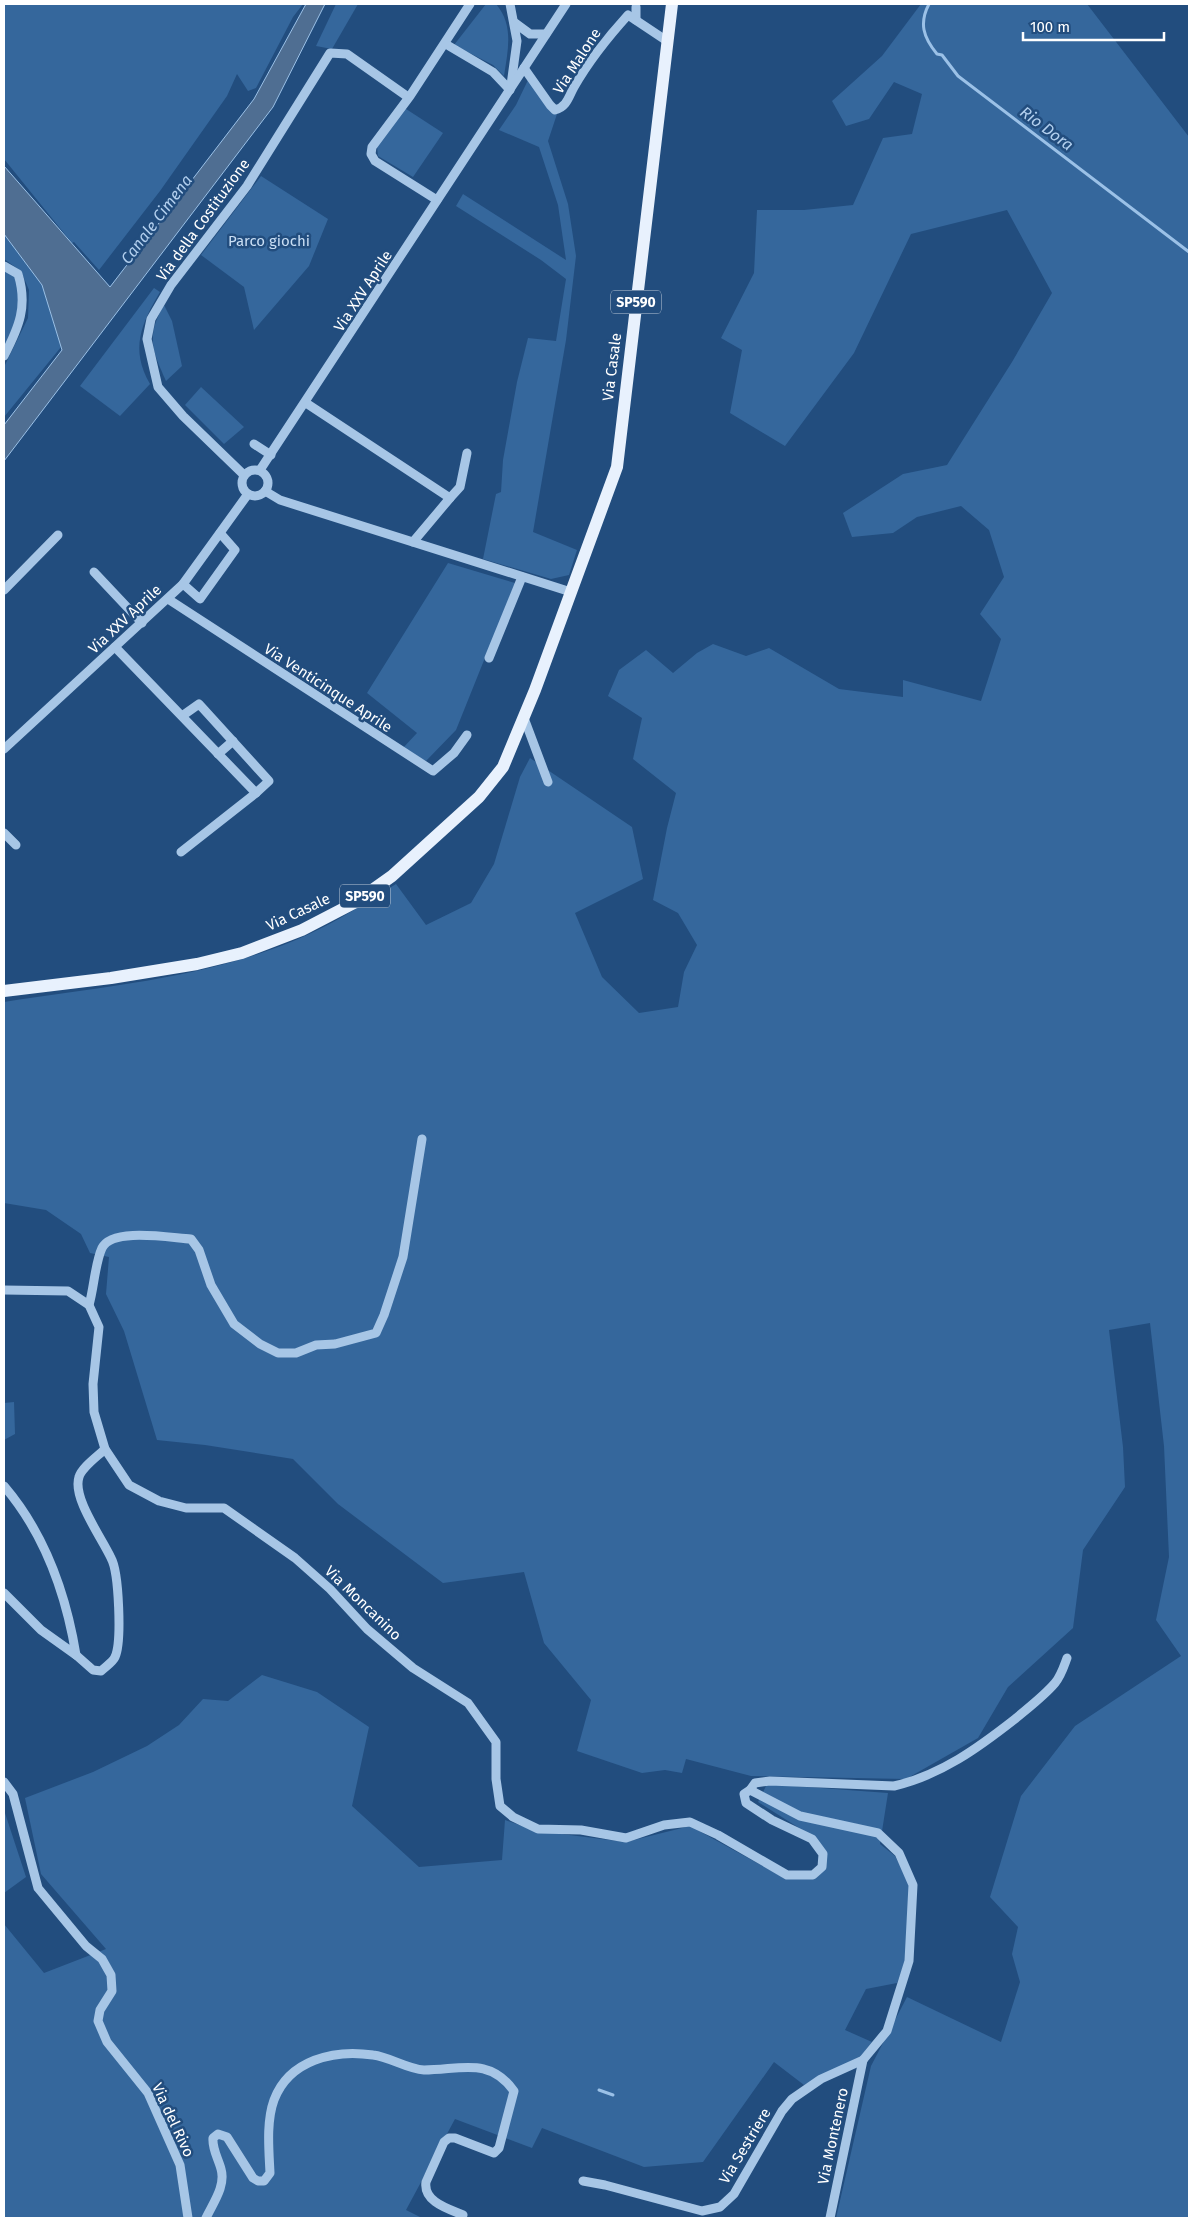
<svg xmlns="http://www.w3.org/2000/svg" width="1193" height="2222" viewBox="0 0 1193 2222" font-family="'Fira Sans',sans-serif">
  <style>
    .green { fill: #35679c }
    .water { fill: #4f6e92; stroke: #9bc1e7 }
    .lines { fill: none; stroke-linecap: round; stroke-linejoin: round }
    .stream { stroke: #9bc1e7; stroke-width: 3 }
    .minor { stroke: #a7c6e6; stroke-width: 9 }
    .major { stroke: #e8f1fd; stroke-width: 12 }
    .labels { text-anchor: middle; stroke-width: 5; stroke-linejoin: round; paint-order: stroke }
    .shield { fill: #224d7e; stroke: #bdcad8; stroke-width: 1 }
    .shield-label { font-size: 14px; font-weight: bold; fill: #fff }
    .street-label { font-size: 15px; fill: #fff; stroke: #224d7e }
    .park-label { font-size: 15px; fill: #cadff5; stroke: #224d7e }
    .water-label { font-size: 16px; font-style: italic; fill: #b2cfee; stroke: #224d7e }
  </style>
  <rect width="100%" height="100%" fill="#224d7e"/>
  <!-- green -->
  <g class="green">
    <polygon points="4,4 303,4 293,17 256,88 248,91 237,74 227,96 160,191 99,270 74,242 72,243 4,159"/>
    <polygon points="336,4 358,4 332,49 316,46"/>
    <path d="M486,4H496C514,25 508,50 504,76L493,65L454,45Z"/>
    <path d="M921,4H1087L1189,137V2218H836L871,2066L907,1997L1001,2042L1020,1982L1012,1954L1018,1927L990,1897L1021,1796L1075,1726L1181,1656L1156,1620L1169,1557L1164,1446L1150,1323L1109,1330L1123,1447L1125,1487L1083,1550L1073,1628L1008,1687L978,1738L906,1779L751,1776L686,1759L682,1773L665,1770L642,1773L577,1751L591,1700L544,1643L524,1572L443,1583L338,1504L293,1459L205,1445L157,1440L124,1331L106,1294L109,1257L90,1253L81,1234L46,1210L4,1203V1002C105,986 213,978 307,935C338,921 367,902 396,884L426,925L471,903L494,864L520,777L530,758L632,827L643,879L575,913L602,977L639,1013L678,1007L684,972L697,945L678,913L653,900L667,828L676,793L633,759L642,718L608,696L619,670L646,650L673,673L697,653L713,644L746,656L769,648L839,689L903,697V680L981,701L1001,639L980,614L1004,577L989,530L961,506L917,517L893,533L852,537L843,513L903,474L947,465L1012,362L1052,293L1007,210L911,234L854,353L785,446L730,413L742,350L721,338L754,273L757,210H804L853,205L883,138L912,134L922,94L894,82L869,119L846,126L832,101L882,56Z"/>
    <polygon points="528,80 557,114 548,141 568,204 576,256 566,340 533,532 577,550 569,575 551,579 483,559 496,494 501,492 503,460 517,382 528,338 556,341 566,279 541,260 456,206 463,194 566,260 558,205 539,147 499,130 516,105"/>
    <polygon points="403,107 443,133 413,177 378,156 377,146"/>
    <polygon points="261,176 328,219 309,266 254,330 244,287 201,255"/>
    <polygon points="4,234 42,285 61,347 4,417 4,367 28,318 29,290 21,271 4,259"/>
    <path d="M4,269L16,275C23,308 18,318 4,348Z"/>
    <path d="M154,288L160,292C141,324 130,349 150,384L120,416L80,386Z"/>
    <path d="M164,305L172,321L182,366L166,381C152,350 146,336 164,305Z"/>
    <polygon points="201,387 244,427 224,444 185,405"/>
    <polygon points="448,563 515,583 456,730 426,761 402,749 417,733 367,693"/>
    <polygon points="14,1402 15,1434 4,1440 4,1403"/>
    <polygon points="262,1675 317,1692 369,1727 352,1806 419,1867 502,1860 505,1820 537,1831 626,1842 690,1826 786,1879 816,1878 825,1869 815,1838 758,1802 767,1784 888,1793 880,1844 895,1856 910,1884 906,1960 897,1983 866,1989 845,2030 872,2042 861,2056 804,2085 774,2062 703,2162 644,2167 542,2128 532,2148 455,2119 406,2210 422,2218 4,2218 4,1924 44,1973 106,1949 41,1874 25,1798 93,1772 147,1746 179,1725 203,1699 228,1701"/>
    <polygon points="4,1810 26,1877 4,1893"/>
  </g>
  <!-- water -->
  <polygon class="water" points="306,4 325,4 273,107 4,461 4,425 62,350 42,285 4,234 4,166 110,287 254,99"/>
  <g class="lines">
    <!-- stream -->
    <g class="stream">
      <path d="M929,4C919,23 923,37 937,54L942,55L958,76L1189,252"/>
      <polyline points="599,2090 613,2095"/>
    </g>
    <!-- minor -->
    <g class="minor">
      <polyline points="510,4 517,41 511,85"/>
      <polyline points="636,7 636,20"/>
      <polyline points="515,23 530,34 546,34"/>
      <polyline points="449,46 493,72 510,90"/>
      <path d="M524,68L550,105L555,110C567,107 569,96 574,87C589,61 608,37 628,15L667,41"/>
      <polyline points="437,200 375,161 371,154 372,147 410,96 470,4"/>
      <path d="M4,266L18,274C28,306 19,327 4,356"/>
      <polyline points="306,403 450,498 413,542"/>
      <polyline points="254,444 271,455"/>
      <circle cx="255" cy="483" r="13"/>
      <polyline points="260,470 566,4"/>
      <polyline points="244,475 183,416 158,387 147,339 151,319 171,285 247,186 330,53 347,54 408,97"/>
      <polyline points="265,491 280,500 571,592"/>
      <polyline points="450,498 460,487 467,453"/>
      <polyline points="94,572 142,623"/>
      <polyline points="183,584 200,599 235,550 220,533"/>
      <polyline points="4,590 58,535"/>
      <polyline points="168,599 433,771 454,753 467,735"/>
      <polyline points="115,647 256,793 181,852"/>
      <polyline points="489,658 522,577"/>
      <polyline points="182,716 199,704 269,781 256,793"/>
      <polyline points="524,718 548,782"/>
      <polyline points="4,749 183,584 248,494"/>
      <polyline points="218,754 233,741"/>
      <polyline points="4,833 16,845"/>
      <polyline points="4,1290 68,1291 89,1305 99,1327 93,1384 94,1412 105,1449 129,1485 159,1501 186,1508 224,1508 295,1558 330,1589 367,1629 413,1668 468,1703 496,1742 496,1779 500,1806 513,1817 538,1829 581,1830 626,1838 664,1825 690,1822 718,1835 787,1875 813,1875 822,1867 823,1854 812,1839 772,1820 746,1803 744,1794 750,1790 800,1816 878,1833 899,1853 913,1885 909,1961 887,2031 863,2060 821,2079 792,2099 782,2111 734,2194 720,2207 702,2211 605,2185 583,2181"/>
      <path d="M89,1305C94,1288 95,1263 102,1248C112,1227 171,1238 191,1239L199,1250L211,1285L234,1324L260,1344L278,1353H296L316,1345L335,1344L376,1333L384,1315L403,1257L422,1139"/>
      <path d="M4,1486C45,1534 66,1594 76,1655L41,1630L4,1593"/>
      <path d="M76,1655L93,1670L101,1671C105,1667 113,1662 115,1657C122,1642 119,1572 111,1558C102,1538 72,1498 79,1477C82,1467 98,1456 105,1449"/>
      <polyline points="4,1782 13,1794 38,1888 86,1946 102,1959 111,1975 112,1991 100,2010 98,2021 107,2042 148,2093 180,2165 188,2218"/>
      <path d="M750,1790L755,1783L770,1781L894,1786C941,1775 978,1748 1015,1719C1028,1708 1044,1696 1055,1683C1061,1676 1064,1666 1067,1658"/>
      <path d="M206,2218C213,2203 226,2186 221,2169C218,2158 212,2149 213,2138L218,2134L227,2137L253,2178L258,2181H264L270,2173C269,2151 266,2122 274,2100C289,2060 334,2049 373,2055C390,2057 407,2069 424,2070C460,2070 489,2056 514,2091L499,2148L494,2153L455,2138H449L444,2142L426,2182C423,2202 449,2209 463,2215"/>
      <polyline points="830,2218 863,2060"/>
    </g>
    <!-- major -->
    <polyline class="major" points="4,991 111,978 197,964 242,953 302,930 354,903 392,876 479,797 503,767 535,690 617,467 672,4"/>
  </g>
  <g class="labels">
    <!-- shield labels -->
    <g class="shield">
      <rect x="611" y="290.5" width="50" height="23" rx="4"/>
      <rect x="340" y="884.5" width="50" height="23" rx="4"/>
    </g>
    <g class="shield-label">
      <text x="636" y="307">SP590</text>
      <text x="365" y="901">SP590</text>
    </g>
    <!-- street labels -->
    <g class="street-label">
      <text transform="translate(577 61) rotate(-57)" y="5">Via Malone</text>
      <text transform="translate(203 220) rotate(-54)" y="5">Via della Costituzione</text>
      <text transform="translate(363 291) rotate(-57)" y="5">Via XXV Aprile</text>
      <text transform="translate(612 367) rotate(-83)" y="5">Via Casale</text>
      <text transform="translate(125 619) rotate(-43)" y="5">Via XXV Aprile</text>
      <text transform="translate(328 688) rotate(33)" y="5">Via Venticinque Aprile</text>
      <text transform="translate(298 912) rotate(-25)" y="5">Via Casale</text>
      <text transform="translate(363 1603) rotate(44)" y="5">Via Moncanino</text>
      <text transform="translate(173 2120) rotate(65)" y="5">Via del Rivo</text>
      <text transform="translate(833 2136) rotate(-78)" y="5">Via Montenero</text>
      <text transform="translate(745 2146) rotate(-59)" y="5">Via Sestriere</text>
    </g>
    <!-- park labels -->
    <g class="park-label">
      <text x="269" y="246">Parco giochi</text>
    </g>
    <!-- water labels -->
    <g class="water-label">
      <text transform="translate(1047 128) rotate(37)" y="6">Rio Dora</text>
      <text transform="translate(156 219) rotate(-53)" y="6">Canale Cimena</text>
    </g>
  </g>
  <!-- border -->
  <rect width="1193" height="2222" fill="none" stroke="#ffffff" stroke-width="10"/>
  <!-- scale -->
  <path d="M1023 32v8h141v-8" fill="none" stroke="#ffffff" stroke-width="2.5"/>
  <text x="1030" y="32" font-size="15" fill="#ffffff" stroke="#224d7e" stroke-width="4" paint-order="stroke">100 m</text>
</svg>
